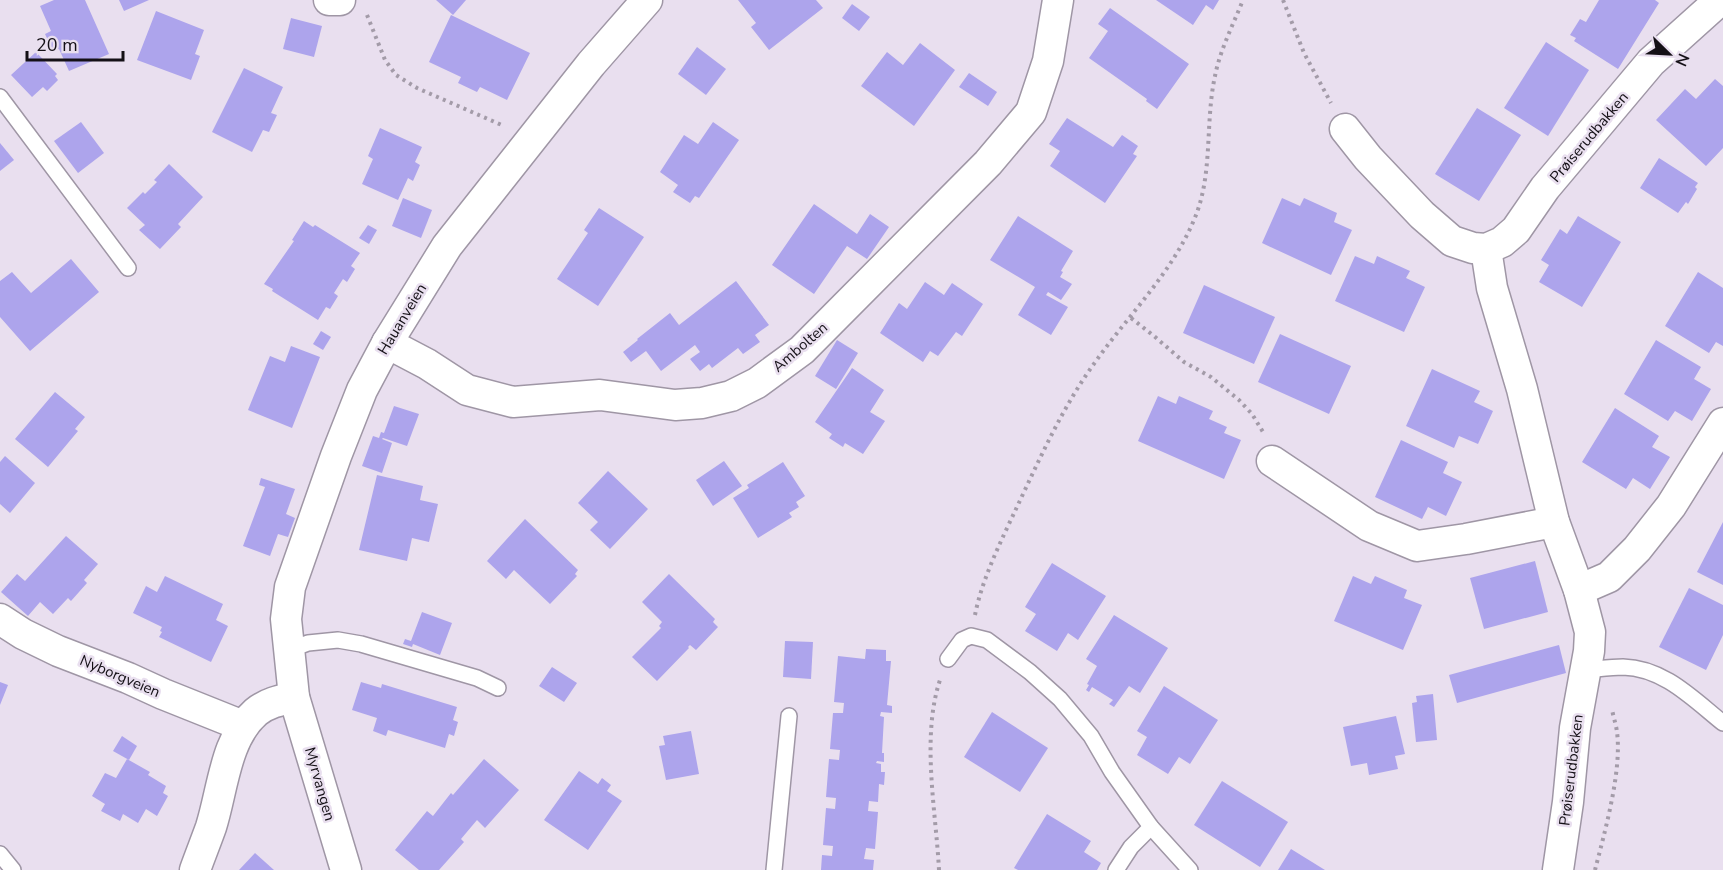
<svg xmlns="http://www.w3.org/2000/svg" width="1723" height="870" viewBox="0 0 1723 870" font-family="'Nunito Sans',sans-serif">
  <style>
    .building { fill: #ada4ec }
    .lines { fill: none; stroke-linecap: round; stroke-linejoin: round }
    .service-casing { stroke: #9f96a5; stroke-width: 18 }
    .minor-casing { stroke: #9f96a5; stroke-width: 33 }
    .path { stroke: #a39ba8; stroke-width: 4; stroke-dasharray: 3 4.5; stroke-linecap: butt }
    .service { stroke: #fff; stroke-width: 15 }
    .minor { stroke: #fff; stroke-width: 30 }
    .labels { text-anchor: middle; stroke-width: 5; stroke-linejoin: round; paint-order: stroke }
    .street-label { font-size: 15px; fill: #141016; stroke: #e9dfef }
  </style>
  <rect width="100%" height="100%" fill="#e9dfef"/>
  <!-- building -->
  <g class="building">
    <polygon points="54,0 85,0 109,54 69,71 59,49 53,51 45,34 51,31 40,6"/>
    <polygon points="119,0 149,0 124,11"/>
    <polygon points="436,0 466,0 453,15"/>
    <polygon points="738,0 816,0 823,8 769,50 751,27 756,23"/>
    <polygon points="1156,0 1219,0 1213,10 1206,5 1193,25"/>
    <polygon points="1599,0 1655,0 1659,3 1618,69 1574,41 1576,38 1570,35 1580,19 1586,22"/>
    <polygon points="852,4 870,17 859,31 842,18"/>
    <polygon points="1110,8 1189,64 1157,109 1146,101 1147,99 1089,58 1108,31 1098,24"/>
    <polygon points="156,11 204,30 195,54 200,56 191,80 137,60"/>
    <polygon points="451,15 530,53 507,100 480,87 477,92 458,83 461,77 429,62"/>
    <polygon points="291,18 322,26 314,57 283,49"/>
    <polygon points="1546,42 1589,70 1548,136 1504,108"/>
    <polygon points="920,43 955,70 914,126 861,86 887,52 903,65"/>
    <polygon points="697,47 726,69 706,95 678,74"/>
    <polygon points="36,52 57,74 55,76 58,80 47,91 43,87 32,97 11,75"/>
    <polygon points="244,68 283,87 271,113 277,115 269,132 263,130 252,152 212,132"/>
    <polygon points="969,73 997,92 988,106 959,87"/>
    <polygon points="1715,79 1723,86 1723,148 1706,166 1656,120 1685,89 1696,99"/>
    <polygon points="1477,108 1521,135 1479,201 1435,174"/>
    <polygon points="1067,118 1113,147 1122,135 1138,146 1133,154 1137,156 1105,203 1050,166 1060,151 1049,144"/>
    <polygon points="81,122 104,153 78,173 54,141"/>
    <polygon points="713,122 739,140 699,198 695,196 690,203 673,192 678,185 660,172 684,135 698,144"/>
    <polygon points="380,128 422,147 415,162 420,165 413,181 408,178 398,200 362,184 373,159 368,156"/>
    <polygon points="0,143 14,160 0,171"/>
    <polygon points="1659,158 1698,183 1695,187 1697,189 1688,204 1686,202 1678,213 1640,188"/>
    <polygon points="169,164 203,197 178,224 181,227 160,249 139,230 145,225 127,208 143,192 145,194 157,182 154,180"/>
    <polygon points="403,198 432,210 421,238 392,226"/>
    <polygon points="1282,198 1300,206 1304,198 1337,213 1334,222 1352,230 1331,275 1262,243"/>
    <polygon points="814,204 857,234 870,214 889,227 867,259 847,246 814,294 772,265"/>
    <polygon points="599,208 644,237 598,306 557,279 588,233 584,230"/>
    <polygon points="1018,216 1073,251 1061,271 1063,272 1060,277 1072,284 1061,300 1048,292 1046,295 1068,307 1051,335 1018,315 1035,287 990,260"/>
    <polygon points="1578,216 1621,242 1582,307 1539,282 1549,265 1541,260 1560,229 1567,234"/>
    <polygon points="304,221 313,227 315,225 360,253 351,266 355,269 347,282 343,279 334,293 338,296 330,309 326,307 318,320 272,291 273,289 264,284 294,241 292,240"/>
    <polygon points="368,225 377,230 369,244 359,238"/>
    <polygon points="1355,256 1374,264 1377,256 1410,271 1406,278 1425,287 1404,332 1335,301"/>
    <polygon points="71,259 99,292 30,351 0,317 0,281 12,272 31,293"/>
    <polygon points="1698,272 1723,288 1723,346 1716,342 1709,353 1665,326"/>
    <polygon points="736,281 769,325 755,335 760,342 743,354 738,348 712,368 709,364 700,371 690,359 700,352 695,345 661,371 646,351 631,362 623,352 638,340 637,339 670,313 679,325"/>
    <polygon points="925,282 944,295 952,283 983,304 962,336 956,332 938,356 930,351 923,362 880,333 899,303 907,309"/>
    <polygon points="1204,285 1275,317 1254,364 1183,333"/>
    <polygon points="321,331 331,337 323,350 313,344"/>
    <polygon points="1280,334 1351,366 1329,414 1258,382"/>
    <polygon points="837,340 858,353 836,389 815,376"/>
    <polygon points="1656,340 1701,367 1694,379 1711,389 1692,421 1675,411 1668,421 1624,394"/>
    <polygon points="291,346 320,357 292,428 248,410 270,356 285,362"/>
    <polygon points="852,368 884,390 870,412 885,421 863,454 845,443 843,447 829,438 832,434 815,422"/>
    <polygon points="1432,369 1480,391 1474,402 1493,411 1478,444 1459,436 1454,448 1406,426"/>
    <polygon points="55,392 85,417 75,429 78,431 48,467 15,439"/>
    <polygon points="1158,396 1176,404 1179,396 1213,411 1209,419 1227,427 1224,433 1241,440 1224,479 1138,441"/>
    <polygon points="394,406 419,414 407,446 383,438 382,439 392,443 382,473 362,466 373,436 379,438 381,432 384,433"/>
    <polygon points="1615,408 1659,436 1652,447 1670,457 1650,489 1633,478 1626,489 1582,462"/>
    <polygon points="1401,440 1448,462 1443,473 1462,482 1446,516 1428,507 1422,519 1375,497"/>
    <polygon points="5,456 35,483 10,513 0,504 0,462"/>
    <polygon points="724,461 742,486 713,506 696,480"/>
    <polygon points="783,462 805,496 796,502 799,507 789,513 792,517 758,538 733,498 749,488 747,485"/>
    <polygon points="608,471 648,509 610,549 590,530 598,522 578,503"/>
    <polygon points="377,475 423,486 420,500 438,504 429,542 412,538 407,561 359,550"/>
    <polygon points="261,478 295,489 286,514 295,518 288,537 278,534 270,556 243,546 265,487 259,485"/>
    <polygon points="525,519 578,570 575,574 577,576 550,604 514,570 506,579 487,561"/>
    <polygon points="1723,522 1723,585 1697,572"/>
    <polygon points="66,536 98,564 84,580 87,583 71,601 68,598 53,614 40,602 28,616 1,592 17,574 25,581"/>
    <polygon points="1535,561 1548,612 1484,629 1470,578"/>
    <polygon points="1052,563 1106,596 1078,640 1068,633 1057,651 1025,631 1036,614 1025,607"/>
    <polygon points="669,574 715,619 713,622 718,627 696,650 690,645 688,647 689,648 657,681 632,657 661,628 659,626 662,622 642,602"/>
    <polygon points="165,576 223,604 216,620 228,626 211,662 159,637 162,632 160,631 162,627 133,613 146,586 157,592"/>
    <polygon points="1353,576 1371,584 1375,576 1407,590 1404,598 1422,605 1403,650 1334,621"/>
    <polygon points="1689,588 1723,605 1723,635 1706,670 1659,647"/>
    <polygon points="422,612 452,623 440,655 413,644 412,647 403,644 405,639 411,641"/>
    <polygon points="1114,615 1168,648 1140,693 1129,686 1114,707 1109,704 1113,700 1092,687 1089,692 1086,690 1089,685 1087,684 1097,666 1086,659"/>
    <polygon points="785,641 813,642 811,679 783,677"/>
    <polygon points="1559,645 1566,673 1457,703 1449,675"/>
    <polygon points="866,649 886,650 886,661 891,661 887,705 892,706 892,713 881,712 880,716 884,717 882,753 884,753 884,762 877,761 876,763 881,764 881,772 885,772 884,785 879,784 878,802 869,801 868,811 878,812 875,849 866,848 864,859 874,860 873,870 821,870 822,855 832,856 833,846 823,845 826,808 835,809 836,798 826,797 829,759 839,760 840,750 830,749 833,713 843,713 844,703 834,702 838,656 865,659"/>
    <polygon points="552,667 577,683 564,702 539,686"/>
    <polygon points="0,682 8,685 0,705"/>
    <polygon points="361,682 381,688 382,684 457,707 453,720 458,722 454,736 449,734 445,748 388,730 386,736 373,731 377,718 352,710"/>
    <polygon points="1164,686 1218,720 1190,764 1179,757 1168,774 1137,755 1147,737 1137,731"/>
    <polygon points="1433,694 1437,740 1416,742 1412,703 1417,702 1416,696"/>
    <polygon points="992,712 1048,748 1020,792 964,757"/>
    <polygon points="1396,716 1405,754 1395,756 1398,769 1369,775 1367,763 1351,766 1343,727"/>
    <polygon points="691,731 699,774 666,780 659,746 665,745 663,736"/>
    <polygon points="122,736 137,746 129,760 113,751"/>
    <polygon points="127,759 150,772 148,775 166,786 163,793 168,796 157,816 146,809 138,823 123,814 120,821 101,811 105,804 92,796 105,773 116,778"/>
    <polygon points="484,759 519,790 485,828 477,820 461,839 464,842 439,870 419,870 395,850 427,811 433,816 451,793 453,795"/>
    <polygon points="579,771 598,784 602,778 611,785 607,791 622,801 588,850 544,820"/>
    <polygon points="1222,781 1288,822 1260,867 1194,825"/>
    <polygon points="1047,814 1091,841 1084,852 1101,863 1097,870 1018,870 1014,868"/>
    <polygon points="1291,849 1325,870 1278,870"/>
    <polygon points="255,853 274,870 239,870"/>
  </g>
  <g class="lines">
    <!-- service casing -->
    <g class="service-casing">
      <g id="service">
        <polyline points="0,97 128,268"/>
        <polyline points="289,650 308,643 338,640 361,644 477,678 498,688"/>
        <polyline points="948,659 962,640 971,636 987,640 1030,672 1060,699 1091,736 1112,772 1151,827 1190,870"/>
        <path d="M1586,670C1598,669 1611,667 1623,667C1664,668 1693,699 1723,723"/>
        <polyline points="0,854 13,870"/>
        <polyline points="774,870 789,716"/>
        <polyline points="1116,870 1131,847 1151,827"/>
      </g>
    </g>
    <!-- minor casing -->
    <g class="minor-casing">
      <g id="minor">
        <polyline points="329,0 340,0"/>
        <polyline points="1345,129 1368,158 1422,215 1452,241 1473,248 1486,249 1502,242 1516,230 1545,188 1651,62 1720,0"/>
        <polyline points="1486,249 1492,288 1522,389 1554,522 1579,590 1590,632 1589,651 1575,728 1568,802 1558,870"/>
        <polyline points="387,343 427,364 467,390 513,402 600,395 675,405 702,403 731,396 757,383 802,350 988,163 1031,112 1048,61 1058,0"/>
        <polyline points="1272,461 1369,526 1417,546 1466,539 1554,522"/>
        <polyline points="1579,590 1609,577 1637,549 1671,506 1723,423"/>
        <polyline points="0,619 23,634 58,651 128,678 163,694 243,726"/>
        <path d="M195,870C200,856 206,841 211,827C223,789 225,739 256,712C267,703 281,700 294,697"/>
        <polyline points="346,870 294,697 286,619 290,587 336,456 362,390 387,343 447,246 591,64 647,0"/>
      </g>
    </g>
    <!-- path -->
    <g class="path">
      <polyline points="1283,0 1304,53 1331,103"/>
      <polyline points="367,15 385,60 396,75 417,88 504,126"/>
      <polyline points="1131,318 1154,336 1184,362 1211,377 1239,400 1252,414 1263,432"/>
      <path d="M975,615C982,579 1001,541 1016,509C1040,458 1063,406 1096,361C1130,313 1174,271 1196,215C1213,171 1205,122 1215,76C1220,50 1233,25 1243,0"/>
      <path d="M939,870C936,811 921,737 940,680"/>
      <path d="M1595,870C1605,831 1622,771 1617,732C1616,724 1613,716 1612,709"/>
    </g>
    <!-- service -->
    <use href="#service" class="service"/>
    <!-- minor -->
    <use href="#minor" class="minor"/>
  </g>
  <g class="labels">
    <!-- street labels -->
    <g class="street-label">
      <text transform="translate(1589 137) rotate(-50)" y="5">Prøiserudbakken</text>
      <text transform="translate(402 319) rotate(-59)" y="5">Hauanveien</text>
      <text transform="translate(800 347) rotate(-41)" y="5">Ambolten</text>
      <text transform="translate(120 676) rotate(23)" y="5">Nyborgveien</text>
      <text transform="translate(1571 770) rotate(-83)" y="5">Prøiserudbakken</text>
      <text transform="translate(320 784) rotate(74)" y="5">Myrvangen</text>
    </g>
  </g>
  <!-- north arrow -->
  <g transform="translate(1669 54) rotate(114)" stroke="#e9dfef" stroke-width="4.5" paint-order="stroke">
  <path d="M0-4.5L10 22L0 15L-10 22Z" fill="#141016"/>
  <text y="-9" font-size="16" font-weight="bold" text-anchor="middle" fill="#141016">N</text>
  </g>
  <!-- scale -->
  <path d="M27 51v9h96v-9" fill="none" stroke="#141016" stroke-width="3"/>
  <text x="36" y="51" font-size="18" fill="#141016" stroke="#e9dfef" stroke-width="4.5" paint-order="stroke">20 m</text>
</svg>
